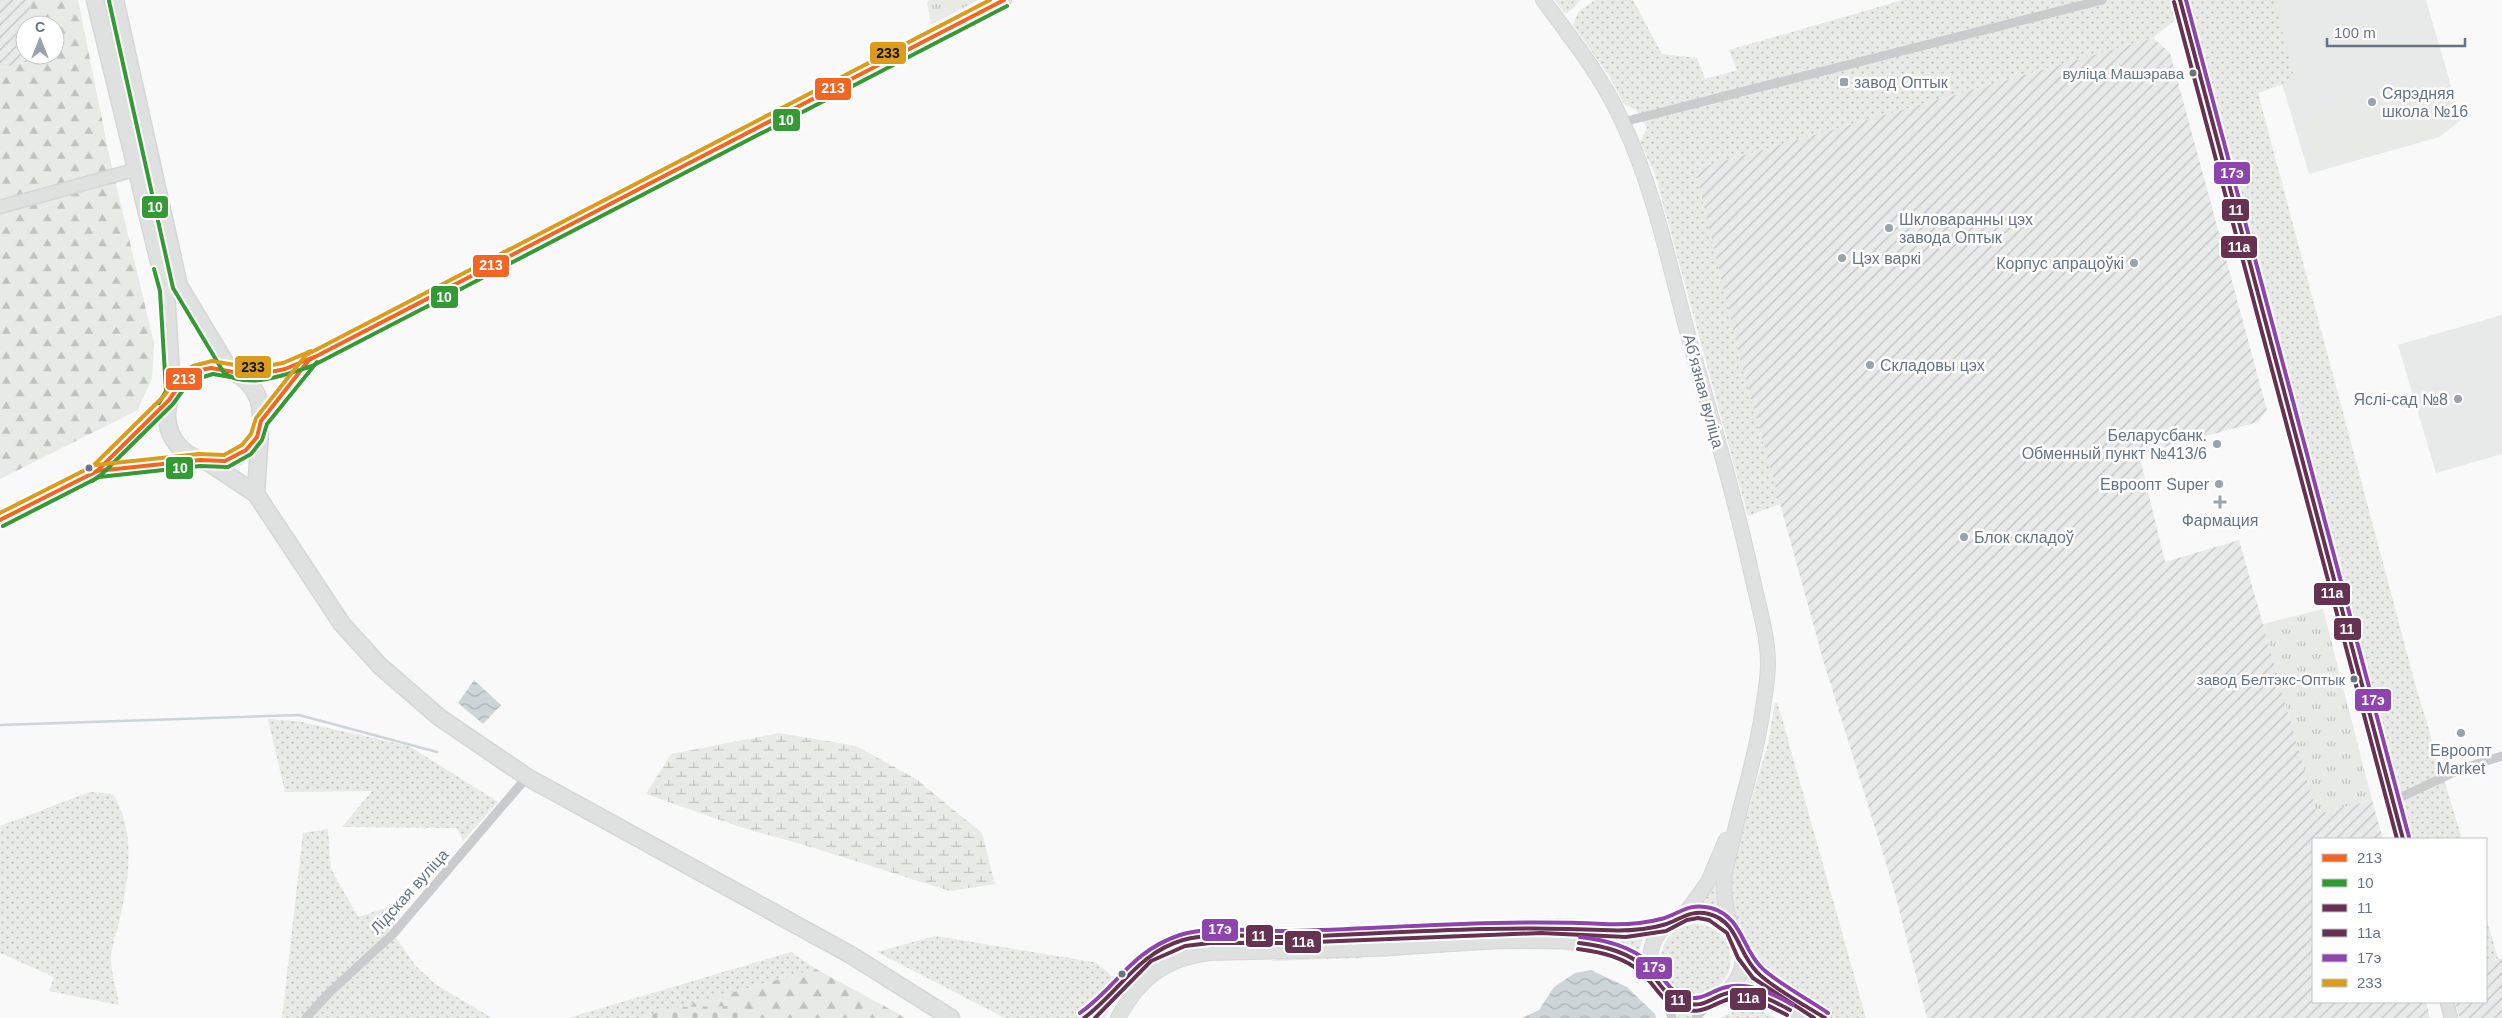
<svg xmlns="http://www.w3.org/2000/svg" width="2502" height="1018" viewBox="0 0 2502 1018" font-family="Arial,sans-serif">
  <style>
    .built { fill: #e8e9e9 }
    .industrial { fill: url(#industrial-furrows) }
    .grass { fill: url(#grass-dots) }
    .forest { fill: url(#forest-firs) }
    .wetland { fill: url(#wetland-marsh) }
    .cemetery { fill: url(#cemetery-stones) }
    .park { fill: url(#park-tufts) }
    .garden { fill: #e8eae6 }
    .water { fill: url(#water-waves) }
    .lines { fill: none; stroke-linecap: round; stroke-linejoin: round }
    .stream { stroke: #ced5d8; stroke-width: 2.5 }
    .secondary-casing { stroke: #d5d6d7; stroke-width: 15 }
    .primary-casing { stroke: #d5d6d7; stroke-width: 16 }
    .highway-casing { stroke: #d5d6d6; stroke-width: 19 }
    .street { stroke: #cacbcc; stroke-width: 9 }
    .secondary { stroke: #dfe0e0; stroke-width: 12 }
    .primary { stroke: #dfe0e0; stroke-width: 14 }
    .highway { stroke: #dfe0e0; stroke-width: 16 }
    .bus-1-casing { stroke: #fff; stroke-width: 8 }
    .bus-2-casing { stroke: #fff; stroke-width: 8 }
    .bus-3-casing { stroke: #fff; stroke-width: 8 }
    .bus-4-casing { stroke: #fff; stroke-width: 8 }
    .bus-5-casing { stroke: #fff; stroke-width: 8 }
    .bus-6-casing { stroke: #fff; stroke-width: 8 }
    .bus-1 { stroke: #f26522; stroke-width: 4 }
    .bus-2 { stroke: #349a34; stroke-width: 4 }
    .bus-3 { stroke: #653251; stroke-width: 4 }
    .bus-4 { stroke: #653251; stroke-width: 4 }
    .bus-5 { stroke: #8e44ad; stroke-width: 4 }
    .bus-6 { stroke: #da9c1a; stroke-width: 4 }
    .bus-dot { fill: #667581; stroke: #fff; stroke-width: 2 }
    .poi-dot { fill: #99a3ab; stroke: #fff; stroke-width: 2 }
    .labels { text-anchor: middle; stroke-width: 5; stroke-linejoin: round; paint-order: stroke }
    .bus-label { font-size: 15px; fill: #667581; stroke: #fff; text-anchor: end }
    .poi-label { font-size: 16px; fill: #667581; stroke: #fff; text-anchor: start }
    .street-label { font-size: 16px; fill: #667581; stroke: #fff }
    .line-badge { stroke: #fff; stroke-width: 2 }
    .badge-label { font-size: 14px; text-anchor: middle; font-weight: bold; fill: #fff }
    .pale-badge-label { font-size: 14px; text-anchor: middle; font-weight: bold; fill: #111 }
  </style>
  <defs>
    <pattern id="industrial-furrows" width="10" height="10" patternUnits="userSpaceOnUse" patternTransform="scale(1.25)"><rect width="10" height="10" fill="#e8e9e9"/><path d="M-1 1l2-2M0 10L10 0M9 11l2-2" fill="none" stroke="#c0c1c2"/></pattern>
    <pattern id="grass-dots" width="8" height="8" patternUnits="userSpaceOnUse" patternTransform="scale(1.25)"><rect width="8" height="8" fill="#e8eae6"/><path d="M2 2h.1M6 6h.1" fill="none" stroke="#c0c2c0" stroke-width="1.8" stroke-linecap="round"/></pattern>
    <pattern id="forest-firs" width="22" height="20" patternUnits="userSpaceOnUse" patternTransform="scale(1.25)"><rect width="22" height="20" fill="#e8eae6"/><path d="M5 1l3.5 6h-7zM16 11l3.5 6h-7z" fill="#c0c2c0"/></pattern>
    <pattern id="wetland-marsh" width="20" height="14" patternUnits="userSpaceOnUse" patternTransform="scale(1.25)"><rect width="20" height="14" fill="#e8eae6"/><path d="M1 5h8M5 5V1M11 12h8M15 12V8" fill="none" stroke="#c0c2c0"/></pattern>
    <pattern id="cemetery-stones" width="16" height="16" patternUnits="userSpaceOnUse" patternTransform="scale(1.25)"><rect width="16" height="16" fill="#e8eae6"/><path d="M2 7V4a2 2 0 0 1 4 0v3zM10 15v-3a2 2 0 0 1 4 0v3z" fill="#c0c2c0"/></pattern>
    <pattern id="park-tufts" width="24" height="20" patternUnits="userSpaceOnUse" patternTransform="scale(1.25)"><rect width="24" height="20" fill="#e8eae6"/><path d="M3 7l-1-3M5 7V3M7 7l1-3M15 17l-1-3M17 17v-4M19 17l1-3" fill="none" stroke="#c0c2c0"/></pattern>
    <pattern id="water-waves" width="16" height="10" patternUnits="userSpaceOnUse" patternTransform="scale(1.25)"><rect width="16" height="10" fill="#ced5d8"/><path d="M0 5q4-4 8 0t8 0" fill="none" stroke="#abb1b5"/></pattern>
  </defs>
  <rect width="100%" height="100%" fill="#f9f9f9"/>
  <!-- built -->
  <g class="built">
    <polygon points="2257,0 2426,0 2461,120 2439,137 2309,174"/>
    <polygon points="2502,315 2502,454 2436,473 2398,345"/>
  </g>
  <!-- industrial -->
  <g class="industrial">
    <polygon points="0,0 29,0 34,25 25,25 25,55 40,55 40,59 0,68"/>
    <polygon points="2153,38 2170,53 2267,410 2258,422 2139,454 2165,562 2239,540 2317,814 2372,800 2383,839 2313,839 2313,1002 2426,1002 2430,1018 1927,1018 1893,886 1824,663 1740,359 1695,169"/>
    <polygon points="2502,958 2502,1018 2460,1018 2455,1002 2486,1002 2486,963"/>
  </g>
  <!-- grass -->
  <g class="grass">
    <polygon points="1555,0 1580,0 1575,7 1565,14"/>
    <polygon points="1595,0 1633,0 1662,54 1697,58 1705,79 1737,70 1729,50 1903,0 2171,0 2176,19 2153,38 1695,169 1740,359 1780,504 1748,516 1655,174 1640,142 1647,128 1636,110 1624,104 1610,77 1573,25 1578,12"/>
    <polygon points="2188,0 2274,0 2295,80 2258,93 2416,687 2462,839 2411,839"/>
    <polygon points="1775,702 1778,704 1866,1018 1835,1018 1809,999 1771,978 1754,962 1732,912 1729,884 1732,866 1768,744"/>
    <polygon points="268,719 297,721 409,746 498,802 463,841 457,828 342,827 372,791 285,792"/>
    <path d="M90,792L113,794C135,831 130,874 121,914C118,928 113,942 111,955C110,970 117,990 119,1005L49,991L54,977L0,953V826Z"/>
    <polygon points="328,829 331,869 358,917 398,904 396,938 415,965 435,984 492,1018 282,1018 303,833"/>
    <polygon points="1721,868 1718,888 1718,910 1700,903"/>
    <polygon points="2486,917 2498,959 2486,963"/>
    <path d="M1562,918L1599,920L1604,923L1603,925C1513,916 1424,927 1334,931C1294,932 1253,932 1213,932L1216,929C1331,930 1447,919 1562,918Z"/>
    <circle cx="1696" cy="959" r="35"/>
    <polygon points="1644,933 1638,956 1620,943 1608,939 1608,936"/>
    <path d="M935,936L1094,962C1123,980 1119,992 1105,1018H1005L877,952Z"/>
    <polygon points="1353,940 1353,943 1212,946 1212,941"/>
    <path d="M1556,945L1600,949L1594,953C1524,945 1451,952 1381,957L1388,952Z"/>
    <polygon points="791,952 816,969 640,1018 568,1018"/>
    <polygon points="1360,955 1363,958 1270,961 1287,956"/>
    <polygon points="1746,968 1770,991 1816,1018 1759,989 1751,987 1738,987"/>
    <polygon points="1729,999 1754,999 1783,1014 1781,1016 1758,1003 1743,1001 1707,1011 1720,1002"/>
    <polygon points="1752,1007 1776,1018 1720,1018 1740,1009"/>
    <polygon points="1673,1008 1693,1012 1691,1018 1678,1018"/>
  </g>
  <!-- forest -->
  <g class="forest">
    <polygon points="29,0 78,0 110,159 154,343 152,378 138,410 0,479 0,68 40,59 40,55 55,55 55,25 34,25"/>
    <polygon points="816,969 906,1018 640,1018"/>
  </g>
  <!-- wetland -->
  <polygon class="wetland" points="779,733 856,746 916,779 982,833 995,884 950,891 811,847 743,828 646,794 671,754"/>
  <!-- cemetery -->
  <polygon class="cemetery" points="735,1006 740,1018 640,1018 676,1007"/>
  <!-- park -->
  <g class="park">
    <polygon points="930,0 978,0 931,25 927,2"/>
    <polygon points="2323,609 2372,800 2317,814 2263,624"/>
  </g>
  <!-- garden -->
  <path class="garden" d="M2422,82C2456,85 2464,112 2438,134L2327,163L2316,162C2299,148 2295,129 2312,113Z"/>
  <!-- water -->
  <g class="water">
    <polygon points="474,680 501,705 483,724 458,703"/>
    <polygon points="1591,970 1627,987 1655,1014 1656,1018 1522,1018 1539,1010 1554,987 1575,973"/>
  </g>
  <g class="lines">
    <!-- stream -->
    <polyline class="stream" points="0,725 299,715 437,752"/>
    <!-- secondary casing -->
    <g class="secondary-casing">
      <g id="secondary">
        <path d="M2180,0C2250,281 2331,559 2403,839"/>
        <polyline points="0,207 145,167"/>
        <path d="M1743,955C1765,983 1795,999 1825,1018"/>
        <path d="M1728,993C1762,995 1773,1000 1802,1018"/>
        <polyline points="2447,1002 2451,1018"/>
      </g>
    </g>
    <!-- primary casing -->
    <g class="primary-casing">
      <g id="primary">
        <path d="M1543,0C1572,39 1603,78 1623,123C1655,191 1670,269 1690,342C1712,420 1735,497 1752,576C1758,604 1768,635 1768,664C1768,678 1765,694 1763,708C1757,753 1743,795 1733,838C1730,853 1725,868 1724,882C1724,897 1726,911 1731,926C1735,936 1742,944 1743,955C1743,972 1734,989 1719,997C1704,1006 1687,1007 1672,997C1617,962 1676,878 1732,929"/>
        <polyline points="236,373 265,374 309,360 1004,0"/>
        <polyline points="261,421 309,360"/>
        <polyline points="1685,914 1708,882 1726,840"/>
        <polyline points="1084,1018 1099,1007 1127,975 1148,956 1183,940 1210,937 1290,937 1541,927 1626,931 1664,925"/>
        <path d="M1118,1018C1139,979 1164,959 1209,953L1374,949L1497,941H1563L1604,945L1624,953L1653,976"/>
      </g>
    </g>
    <!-- highway casing -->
    <g class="highway-casing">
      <g id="highway">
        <polyline points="95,0 166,290 172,393"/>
        <polyline points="115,0 179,286 229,369"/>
        <circle cx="214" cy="415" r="47"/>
        <polyline points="208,462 256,494 342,624 380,666 439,717 527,777 851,955 951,1018"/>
        <polyline points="97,471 200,460"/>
        <polyline points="256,494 260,431"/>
        <polyline points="0,520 97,471 169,400"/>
      </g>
    </g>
    <!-- street -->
    <g class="street">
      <polyline points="1623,122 2102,0"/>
      <polyline points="2393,801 2461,769 2502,756"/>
      <polyline points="1665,993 1672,1018"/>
      <polyline points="306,1018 329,993 393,934 527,777"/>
      <polyline points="1696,1018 1709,1003"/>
    </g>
    <!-- secondary -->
    <use href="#secondary" class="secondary"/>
    <!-- primary -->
    <use href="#primary" class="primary"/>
    <!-- highway -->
    <use href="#highway" class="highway"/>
    <!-- bus-1 casing -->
    <g class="bus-1-casing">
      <g id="bus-1">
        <polyline points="89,475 97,471 169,400 183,380 196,371 211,368 245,374 261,374 285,369 314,357"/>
        <polyline points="0,520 97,471 200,460 225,461 246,450 257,437 261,421 309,360 1004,0"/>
      </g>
    </g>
    <!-- bus-2 casing -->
    <g class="bus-2-casing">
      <g id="bus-2">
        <path d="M109,1L173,288L224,373C249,390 287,374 312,366L1007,6"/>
        <polyline points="154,269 160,291 166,391 159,403"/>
        <polyline points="92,481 101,475 173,404 183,390 193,380 213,374 248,380"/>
        <polyline points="3,526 99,477 200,466 228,467 251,454 262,440 267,424 317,362"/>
      </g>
    </g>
    <!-- bus-3 casing -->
    <g class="bus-3-casing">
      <g id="bus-3">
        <polyline points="2180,0 2403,839"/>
        <path d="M1579,943C1604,946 1630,952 1649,971C1659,982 1666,997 1681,1002C1705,1010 1710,997 1728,993C1749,988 1772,1000 1790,1010"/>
        <path d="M1084,1018C1119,992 1138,953 1183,940C1213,931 1261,938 1294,937C1396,933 1499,925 1602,930C1622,931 1643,931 1663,925C1680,920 1690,909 1709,914C1738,921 1738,954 1757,972C1771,987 1806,1006 1825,1018"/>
      </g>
    </g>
    <!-- bus-4 casing -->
    <g class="bus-4-casing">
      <g id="bus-4">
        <polyline points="2174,2 2397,839"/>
        <path d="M1578,949C1601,952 1624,957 1642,973C1656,986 1662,1003 1681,1009C1703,1015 1710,1005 1729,999C1748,993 1771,1007 1787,1015"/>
        <polyline points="1095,1018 1151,961 1185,946 1210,943 1290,943 1541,933 1626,937 1666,931 1687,920 1698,918 1709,920 1727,933 1738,958 1753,978 1814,1018"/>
      </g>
    </g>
    <!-- bus-5 casing -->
    <g class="bus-5-casing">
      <g id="bus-5">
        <polyline points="2186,0 2409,837"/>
        <path d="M1580,937C1605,940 1631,946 1651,964C1662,975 1669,991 1683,996C1702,1003 1711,990 1727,987C1750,982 1774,994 1793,1005"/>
        <path d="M1080,1013C1119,985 1130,952 1180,935C1209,925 1260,932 1292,931C1396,928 1499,919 1603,924C1622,925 1642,924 1661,919C1680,914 1688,902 1711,908C1741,916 1742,947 1760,966C1772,980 1811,1001 1828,1013"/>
      </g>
    </g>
    <!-- bus-6 casing -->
    <g class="bus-6-casing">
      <g id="bus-6">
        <polyline points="86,469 93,466 164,396 179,375 193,366 212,361 246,367 261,367 283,363 311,351"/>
        <polyline points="0,513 95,465 199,454 224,455 242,445 251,434 256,418 306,355 990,0"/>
      </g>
    </g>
    <!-- bus-1 -->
    <use href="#bus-1" class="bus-1"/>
    <!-- bus-2 -->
    <use href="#bus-2" class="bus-2"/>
    <!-- bus-3 -->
    <use href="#bus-3" class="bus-3"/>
    <!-- bus-4 -->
    <use href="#bus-4" class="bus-4"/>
    <!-- bus-5 -->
    <use href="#bus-5" class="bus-5"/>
    <!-- bus-6 -->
    <use href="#bus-6" class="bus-6"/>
  </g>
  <!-- markers -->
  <g class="bus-dot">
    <circle cx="2193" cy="73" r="4.5"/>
    <circle cx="89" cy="468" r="4.5"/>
    <circle cx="2354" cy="679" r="4.5"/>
    <circle cx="1122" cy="974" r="4.5"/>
  </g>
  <g class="poi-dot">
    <rect x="1839" y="77" width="10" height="10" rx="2.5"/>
    <circle cx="2372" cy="102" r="5"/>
    <circle cx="1889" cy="228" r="5"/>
    <circle cx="1842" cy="258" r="5"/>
    <circle cx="2134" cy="263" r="5"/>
    <circle cx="1870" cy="365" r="5"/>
    <circle cx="2458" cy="399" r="5"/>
    <circle cx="2217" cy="444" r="5"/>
    <circle cx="2219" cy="484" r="5"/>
    <path d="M2217.5 494.5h5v5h5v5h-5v5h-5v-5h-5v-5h5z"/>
    <circle cx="1964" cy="537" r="5"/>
    <circle cx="2461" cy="733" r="5"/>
  </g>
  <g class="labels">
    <!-- bus labels -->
    <g class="bus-label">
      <text x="2184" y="79">вуліца Машэрава</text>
      <text x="2345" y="685">завод Белтэкс-Оптык</text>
    </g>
    <!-- poi labels -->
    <g class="poi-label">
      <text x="1854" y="88">завод Оптык</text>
      <text x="2382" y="99">Сярэдняя<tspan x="2382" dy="18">школа №16</tspan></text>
      <text x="1899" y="225">Шкловаранны цэх<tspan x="1899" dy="18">завода Оптык</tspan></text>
      <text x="1852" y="264">Цэх варкі</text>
      <text x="2124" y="269" text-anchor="end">Корпус апрацоўкі</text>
      <text x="1880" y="371">Складовы цэх</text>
      <text x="2448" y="405" text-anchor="end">Яслі-сад №8</text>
      <text x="2207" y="441" text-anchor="end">Беларусбанк.<tspan x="2207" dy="18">Обменный пункт №413/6</tspan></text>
      <text x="2209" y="490" text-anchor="end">Евроопт Super</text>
      <text x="2220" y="526" text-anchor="middle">Фармация</text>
      <text x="1974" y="543">Блок складоў</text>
      <text x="2461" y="756" text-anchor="middle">Евроопт<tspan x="2461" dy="18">Market</tspan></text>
    </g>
    <!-- street labels -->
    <g class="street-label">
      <text transform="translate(1704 391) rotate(75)" y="6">Абʼязная вуліца</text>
      <text transform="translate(409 891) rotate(-48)" y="6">Лідская вуліца</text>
    </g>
  </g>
  <g class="line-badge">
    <rect x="869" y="41" width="38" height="24" rx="5" fill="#da9c1a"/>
    <rect x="814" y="77" width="38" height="24" rx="5" fill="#f26522"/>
    <rect x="772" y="108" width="29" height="24" rx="5" fill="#349a34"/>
    <rect x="2213" y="161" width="38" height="24" rx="5" fill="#8e44ad"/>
    <rect x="141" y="195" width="28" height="24" rx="5" fill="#349a34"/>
    <rect x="2221" y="198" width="29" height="24" rx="5" fill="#653251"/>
    <rect x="2220" y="235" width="38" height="24" rx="5" fill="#653251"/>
    <rect x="472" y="254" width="38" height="24" rx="5" fill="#f26522"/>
    <rect x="430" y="285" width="29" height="24" rx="5" fill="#349a34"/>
    <rect x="234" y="355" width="38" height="24" rx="5" fill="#da9c1a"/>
    <rect x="165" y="367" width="38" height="24" rx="5" fill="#f26522"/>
    <rect x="165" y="456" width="29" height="24" rx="5" fill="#349a34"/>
    <rect x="2313" y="582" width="38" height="24" rx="5" fill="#653251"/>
    <rect x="2333" y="617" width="29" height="24" rx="5" fill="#653251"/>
    <rect x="2354" y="688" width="38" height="24" rx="5" fill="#8e44ad"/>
    <rect x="1201" y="918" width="38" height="24" rx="5" fill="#8e44ad"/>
    <rect x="1245" y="924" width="29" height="24" rx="5" fill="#653251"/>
    <rect x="1284" y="930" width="38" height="24" rx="5" fill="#653251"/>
    <rect x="1635" y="956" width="38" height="24" rx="5" fill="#8e44ad"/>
    <rect x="1729" y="987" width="38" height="24" rx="5" fill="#653251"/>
    <rect x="1664" y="989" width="28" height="24" rx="5" fill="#653251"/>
  </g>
  <g class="badge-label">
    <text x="833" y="93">213</text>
    <text x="786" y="125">10</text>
    <text x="2232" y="178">17э</text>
    <text x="155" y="212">10</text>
    <text x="2236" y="215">11</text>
    <text x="2239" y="252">11а</text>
    <text x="491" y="270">213</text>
    <text x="444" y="302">10</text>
    <text x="184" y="384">213</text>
    <text x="180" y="473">10</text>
    <text x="2332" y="598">11а</text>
    <text x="2347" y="634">11</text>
    <text x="2373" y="705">17э</text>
    <text x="1220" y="934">17э</text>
    <text x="1259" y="941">11</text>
    <text x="1303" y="947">11а</text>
    <text x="1654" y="972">17э</text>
    <text x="1748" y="1003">11а</text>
    <text x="1678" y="1005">11</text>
  </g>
  <g class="pale-badge-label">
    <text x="888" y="58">233</text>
    <text x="253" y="372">233</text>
  </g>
  <!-- legend -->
  <rect x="2312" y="838" width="175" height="165" fill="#ffffff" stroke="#c2c8cd"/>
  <rect x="2322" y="854" width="25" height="8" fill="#f26522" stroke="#c2c8cd"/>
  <text x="2357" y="863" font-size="15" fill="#667581">213</text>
  <rect x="2322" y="879" width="25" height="8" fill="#349a34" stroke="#c2c8cd"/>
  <text x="2357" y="888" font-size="15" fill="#667581">10</text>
  <rect x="2322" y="904" width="25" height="8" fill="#653251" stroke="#c2c8cd"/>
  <text x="2357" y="913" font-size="15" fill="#667581">11</text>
  <rect x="2322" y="929" width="25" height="8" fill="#653251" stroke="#c2c8cd"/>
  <text x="2357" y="938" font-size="15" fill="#667581">11а</text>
  <rect x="2322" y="954" width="25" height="8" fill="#8e44ad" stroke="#c2c8cd"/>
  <text x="2357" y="963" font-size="15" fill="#667581">17э</text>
  <rect x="2322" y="979" width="25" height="8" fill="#da9c1a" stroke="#c2c8cd"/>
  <text x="2357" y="988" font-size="15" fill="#667581">233</text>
  <!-- north arrow -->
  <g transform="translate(40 40)"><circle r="24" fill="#ffffff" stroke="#c2c8cd"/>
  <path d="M0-4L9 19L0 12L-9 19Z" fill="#99a3ab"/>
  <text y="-8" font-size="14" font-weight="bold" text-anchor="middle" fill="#667581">С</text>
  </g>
  <!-- scale -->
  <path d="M2327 38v8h138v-8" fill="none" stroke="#667581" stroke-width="2.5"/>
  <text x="2334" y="38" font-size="15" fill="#667581" stroke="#ffffff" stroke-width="4" paint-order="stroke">100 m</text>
</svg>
